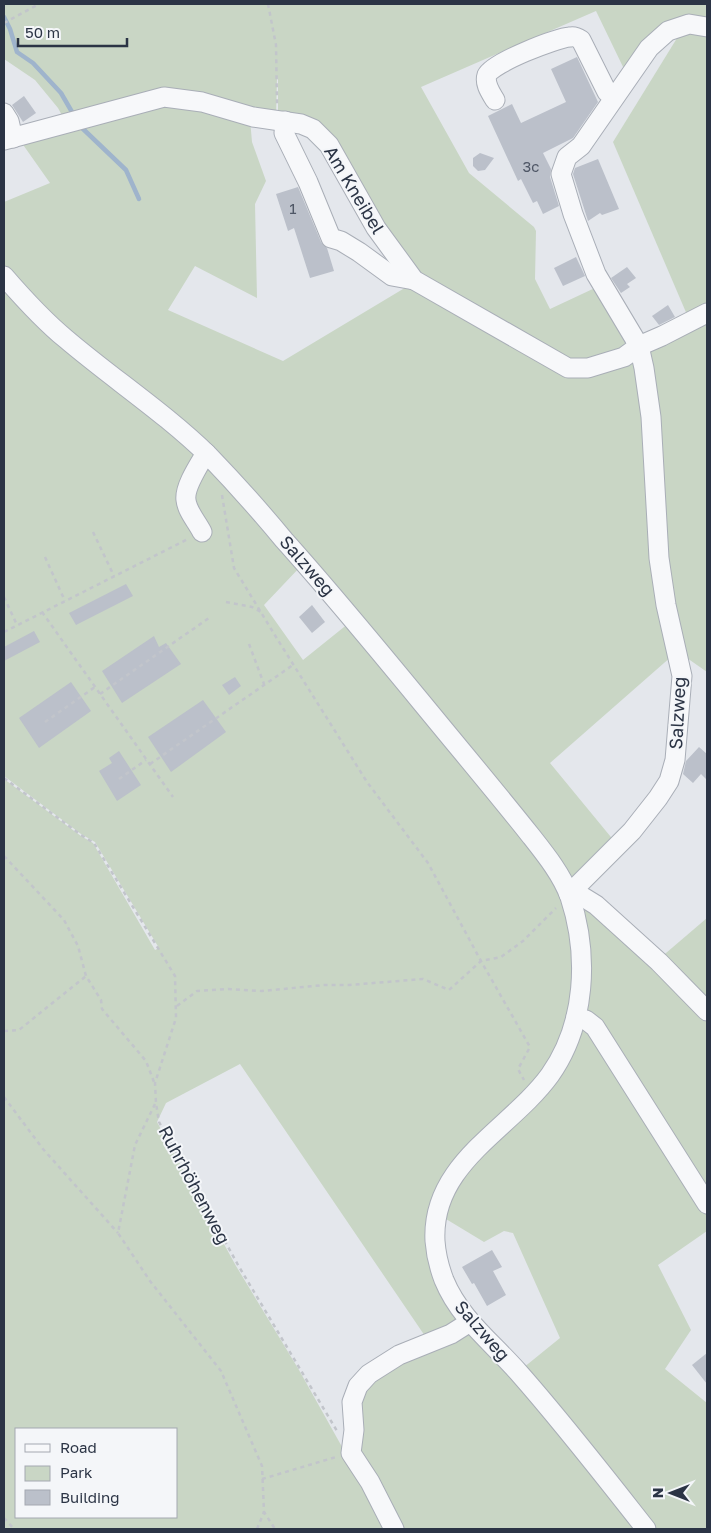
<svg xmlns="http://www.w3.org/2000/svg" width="711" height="1533" viewBox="0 0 711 1533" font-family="'Golos Text',sans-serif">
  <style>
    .green { fill: #c9d6c5; fill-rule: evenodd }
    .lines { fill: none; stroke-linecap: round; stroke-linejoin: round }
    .stream { stroke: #9fb4cc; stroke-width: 4.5 }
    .building { fill: #bbc0ca }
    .minor-casing { stroke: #a9aeb7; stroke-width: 21 }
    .path { stroke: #c2c5cb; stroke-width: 2.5; stroke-dasharray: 4 4; stroke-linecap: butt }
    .minor { stroke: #f7f8fa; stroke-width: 19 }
    .labels { text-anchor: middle; stroke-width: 4; stroke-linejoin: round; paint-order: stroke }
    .number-label { font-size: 15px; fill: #4f5766 }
    .street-label { font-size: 18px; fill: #2b3445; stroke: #f4f6f9 }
  </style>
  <rect width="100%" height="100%" fill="#e4e7ec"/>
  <!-- green -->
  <g class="green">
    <polygon points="4,4 707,4 707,24 685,20 625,71 596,11 421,87 469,173 534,227 536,231 535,279 550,309 597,287 626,340 627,345 612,355 567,362 416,274 382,227 348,162 278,118 278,80 277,77 276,118 202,100 65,121 58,108 35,80 4,59"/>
    <polygon points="707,29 707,308 688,317 613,142 682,30"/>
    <polygon points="154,101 250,119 252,142 266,181 255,204 257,298 195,266 168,310 283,361 408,286 568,373 707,317 707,672 687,658 672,656 550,763 615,842 572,880 311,562 70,334 4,267 4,202 50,183 19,139"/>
    <path d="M4,283L206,458L301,566L264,605L303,660L349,623L570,895L575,983L593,1027L707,1208V1231L658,1265L691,1330L665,1369L707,1403V1529H650L523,1368L560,1338L513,1233L504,1231L484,1242L441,1216L475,1138L462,1151L443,1182L432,1210L462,1324L427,1339L240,1064L166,1103L157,1122L236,1266L299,1370L388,1529H4V779L81,836L93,843L155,950L159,948L95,842L81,834L4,776ZM16,1429H176V1517H16Z"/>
    <polygon points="578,900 707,1014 707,1202 581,1004"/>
    <polygon points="707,918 707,1007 659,959"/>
    <polygon points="470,1330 550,1415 637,1529 396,1529 356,1459 355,1403 375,1374"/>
  </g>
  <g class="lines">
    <!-- stream -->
    <g class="stream">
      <polyline points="4,17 10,29 17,52 33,63 61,93 72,112"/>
      <polyline points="81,127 126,170 139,199"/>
    </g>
  </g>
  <!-- building -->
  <g class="building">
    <polygon points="577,57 598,102 573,138 543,153 551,169 550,177 559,206 543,214 537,201 533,203 521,179 518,181 488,116 512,104 521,123 566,102 551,69"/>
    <polygon points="24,96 36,113 23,122 12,105"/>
    <polygon points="480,153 494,158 485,170 478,171 473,166 473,158"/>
    <polygon points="598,159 619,209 602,215 600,213 588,221 573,174 575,168"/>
    <polygon points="298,187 321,242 327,248 334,271 310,278 294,228 288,231 276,194"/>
    <polygon points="576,257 585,276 563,286 554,268"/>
    <polygon points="627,267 636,278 627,284 630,287 621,293 611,278"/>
    <polygon points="668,305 675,317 659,325 652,316"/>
    <polygon points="126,584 133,596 76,625 69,613"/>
    <polygon points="312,605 325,622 312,633 299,617"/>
    <polygon points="34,631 40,642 4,661 4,647"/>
    <polygon points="154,636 159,647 166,643 181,664 122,703 102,671"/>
    <polygon points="235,677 241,686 229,695 222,685"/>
    <polygon points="71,682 91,711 39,748 19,718"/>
    <polygon points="203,700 226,732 171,772 148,737"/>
    <polygon points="699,747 707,754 707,780 701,774 693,783 683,774 686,761"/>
    <polygon points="119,751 141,785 117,801 99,771 112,763 109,758"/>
    <polygon points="492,1250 502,1267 493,1271 506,1295 487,1306 474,1283 472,1284 462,1267"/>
    <polygon points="707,1353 707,1384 692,1365"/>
  </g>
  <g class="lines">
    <!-- minor casing -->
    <g class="minor-casing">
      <g id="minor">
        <path d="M495,100C491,93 484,84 487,75C492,63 556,38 570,37C574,36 578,38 581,40L607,92L614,97"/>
        <polyline points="4,113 9,121 13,138"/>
        <polyline points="285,121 284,133 308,182 331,238 341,241 359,252 392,276 414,280"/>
        <polyline points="4,140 164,97 202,102 253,117 301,124 313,129 329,145 376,228 414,280 568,368 588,368 624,357 639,346 662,336 707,313"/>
        <path d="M4,276C23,298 43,320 66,339C113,379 165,413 209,456C235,483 260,511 284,540C345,608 402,679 460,749C484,778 508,807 531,836C546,855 562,875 570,897C589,955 586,1024 550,1075C510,1130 431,1163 435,1241C436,1255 439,1267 444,1280C460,1319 493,1343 519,1373C564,1424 605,1477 646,1529"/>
        <path d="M202,532C197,522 187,511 186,500C184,487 199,465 206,453"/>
        <polyline points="569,894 632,831 658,798 669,781 675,760 682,676 666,605 659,558 651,417 644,368 639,346 596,274 573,214 561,174 567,157 581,146 649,48 668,31 689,24 707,27"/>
        <polyline points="569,894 583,897 596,905 659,962 707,1011"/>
        <polyline points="576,1017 586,1020 595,1027 707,1204"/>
        <polyline points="394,1529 370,1482 351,1453 354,1430 352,1402 358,1386 369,1374 399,1355 451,1334 470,1322"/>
      </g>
    </g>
    <!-- path -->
    <g class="path">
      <polyline points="268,4 276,45 277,104"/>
      <polyline points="4,23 39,4"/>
      <polyline points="222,495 234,568 276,637 367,782 428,863 481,961 530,1047 518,1069 524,1080"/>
      <polyline points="93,532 114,576"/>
      <polyline points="45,557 65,601"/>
      <polyline points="4,597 17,625"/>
      <polyline points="226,602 252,607 261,612"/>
      <polyline points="42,612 173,797"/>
      <polyline points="4,632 188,539"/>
      <polyline points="249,644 264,684"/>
      <polyline points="100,694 209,618"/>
      <polyline points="45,722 95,687"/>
      <polyline points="150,764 293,665"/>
      <polyline points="4,778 81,835 94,843 175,976 176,1018 155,1083 156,1103 159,1122 238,1265 337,1431"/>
      <polyline points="119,779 146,760"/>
      <polyline points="4,856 64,920 78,946 86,976 101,1000 102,1009 146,1061 154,1082"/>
      <polyline points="177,1006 197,991 212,990 228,989 262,991 324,985 349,985 423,979 449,990 481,961 501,957 523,941 556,908"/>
      <polyline points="4,1031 19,1030 86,976"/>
      <polyline points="4,1097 43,1149 118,1233"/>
      <polyline points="155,1104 135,1145 118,1233 150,1281 221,1371 262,1466 264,1512 275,1529"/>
      <polyline points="262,1479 336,1457"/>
      <polyline points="4,1518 14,1529"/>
      <polyline points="257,1529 264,1512"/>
    </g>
    <!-- minor -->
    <use href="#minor" class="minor"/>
  </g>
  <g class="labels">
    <!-- number labels -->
    <g class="number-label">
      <text x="531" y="172">3c</text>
      <text x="293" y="214">1</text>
    </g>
    <!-- street labels -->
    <g class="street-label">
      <text transform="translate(354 190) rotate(59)" y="6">Am Kneibel</text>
      <text transform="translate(307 566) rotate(49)" y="6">Salzweg</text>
      <text transform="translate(678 713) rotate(-87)" y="6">Salzweg</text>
      <text transform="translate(194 1185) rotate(62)" y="6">Ruhrhöhenweg</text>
      <text transform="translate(482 1331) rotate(49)" y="6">Salzweg</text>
    </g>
  </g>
  <!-- border -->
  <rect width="711" height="1533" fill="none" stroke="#2b3445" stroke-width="10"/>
  <!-- legend -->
  <rect x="15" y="1428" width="162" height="90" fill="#f4f6f9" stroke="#a4a8b1"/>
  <rect x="25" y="1444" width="25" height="8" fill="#f7f8fa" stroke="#a4a8b1"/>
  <text x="60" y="1453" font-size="15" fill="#2b3445">Road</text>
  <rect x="25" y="1466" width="25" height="15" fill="#c9d6c5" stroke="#a4a8b1"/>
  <text x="60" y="1478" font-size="15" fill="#2b3445">Park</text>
  <rect x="25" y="1490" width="25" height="15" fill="#bbc0ca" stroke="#a4a8b1"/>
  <text x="60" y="1503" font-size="15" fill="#2b3445">Building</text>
  <!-- north arrow -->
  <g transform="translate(671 1493) rotate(270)" stroke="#f4f6f9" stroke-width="4" paint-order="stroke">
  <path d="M0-4L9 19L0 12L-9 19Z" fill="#2b3445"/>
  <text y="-8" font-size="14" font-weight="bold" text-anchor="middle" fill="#2b3445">N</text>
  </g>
  <!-- scale -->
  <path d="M18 38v8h109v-8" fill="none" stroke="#2b3445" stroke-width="2.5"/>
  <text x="25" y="38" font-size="15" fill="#2b3445" stroke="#f4f6f9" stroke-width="4" paint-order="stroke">50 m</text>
</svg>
